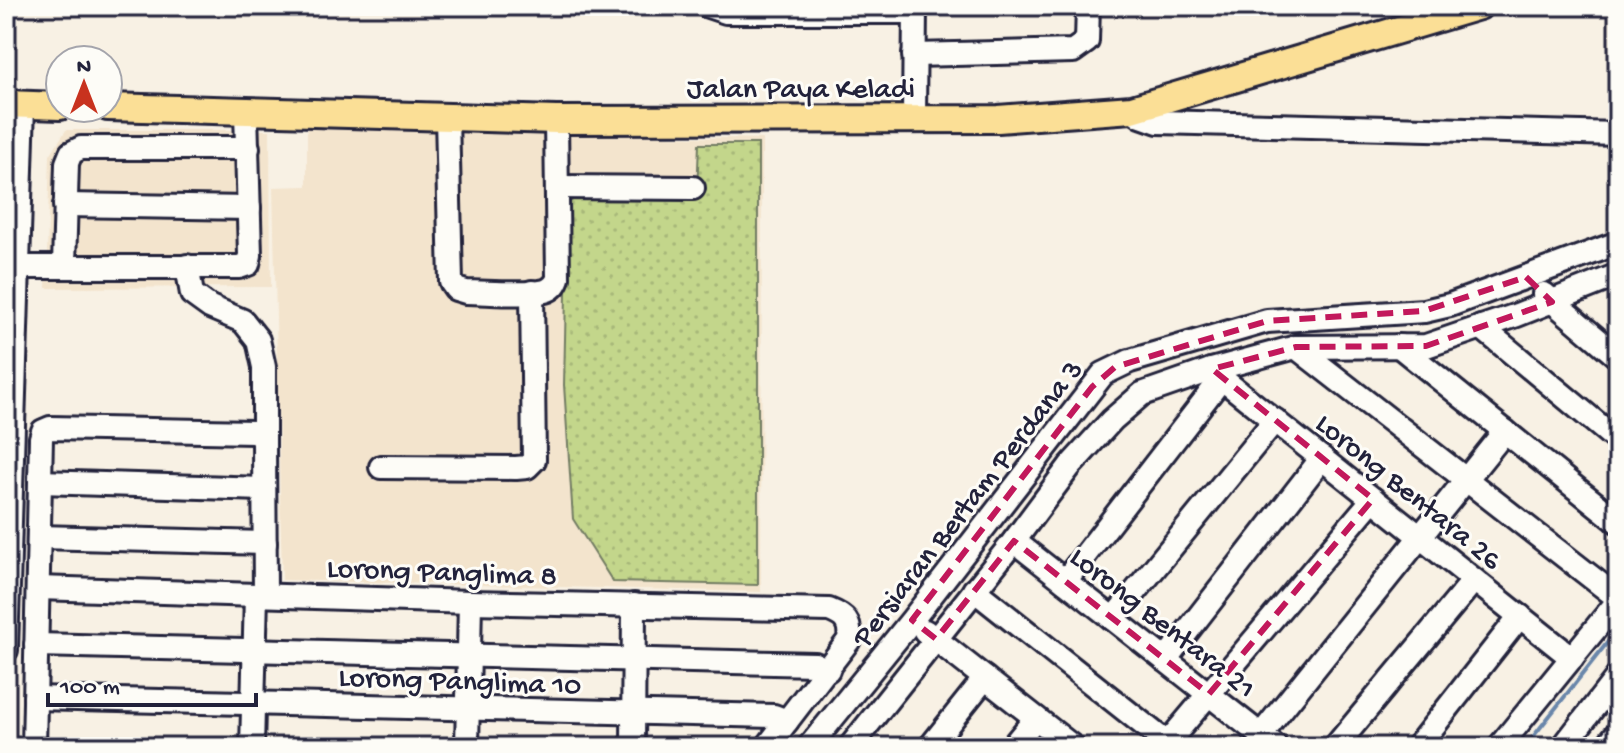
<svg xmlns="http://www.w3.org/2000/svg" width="1624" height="753" viewBox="0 0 1624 753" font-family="'Gochi Hand',sans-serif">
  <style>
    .built { fill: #f3e4cd }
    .grass { fill: url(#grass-dots); stroke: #727c63; stroke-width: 2 }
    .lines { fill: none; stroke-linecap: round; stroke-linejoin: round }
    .stream { stroke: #6986aa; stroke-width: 4 }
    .minor-casing { stroke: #22223b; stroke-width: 28 }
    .major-casing { stroke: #22223b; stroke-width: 32 }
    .minor { stroke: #fdfcf7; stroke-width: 22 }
    .major { stroke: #fbdf96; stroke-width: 26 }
    .marked { fill: none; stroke: #c2185b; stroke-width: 6; stroke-dasharray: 16 10; stroke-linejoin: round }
    .labels { text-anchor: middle; stroke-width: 6; stroke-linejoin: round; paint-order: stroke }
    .street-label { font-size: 30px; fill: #22223b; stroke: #fdfcf7 }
  </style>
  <defs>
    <pattern id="grass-dots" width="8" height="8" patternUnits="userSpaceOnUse" patternTransform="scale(2)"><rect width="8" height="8" fill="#c3d68b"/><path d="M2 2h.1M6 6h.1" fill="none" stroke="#a7b779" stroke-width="1.8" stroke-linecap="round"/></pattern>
  </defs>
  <rect width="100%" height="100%" fill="#f8f1e4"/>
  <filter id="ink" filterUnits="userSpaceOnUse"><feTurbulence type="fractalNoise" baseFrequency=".0125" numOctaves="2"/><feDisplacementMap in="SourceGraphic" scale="16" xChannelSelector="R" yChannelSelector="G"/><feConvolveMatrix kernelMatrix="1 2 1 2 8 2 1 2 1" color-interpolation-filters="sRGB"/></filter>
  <g filter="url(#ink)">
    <!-- built -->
    <g class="built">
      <polygon points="307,125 762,139 761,592 282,580 273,187 307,186"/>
      <polygon points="66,130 270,130 271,287 46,288 50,155"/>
    </g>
    <!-- grass -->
    <polygon class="grass" points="699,144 758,144 758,585 613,582 573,519 564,385 568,203 578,197 697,193"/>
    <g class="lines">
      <!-- stream -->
      <polyline class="stream" points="1525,747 1618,629"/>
      <!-- minor casing -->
      <g class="minor-casing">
        <g id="minor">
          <polyline points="708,6 726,12 915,12"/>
          <polyline points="914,55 1073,51 1087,41 1088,6"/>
          <polyline points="1132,109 1141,116 1158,122 1618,134"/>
          <path d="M447,117L451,282L456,289L466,292C486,292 527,296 545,291C552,289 556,284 558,278L556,120"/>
          <polyline points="914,119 915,6"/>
          <polyline points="557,187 693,188"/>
          <polyline points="65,205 249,208"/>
          <polyline points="64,265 67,163 71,153 81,148 248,148"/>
          <polyline points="187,266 192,294 210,307 243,321 258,340 264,367 264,442"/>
          <polyline points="19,267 239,267 248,264 250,255 246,111"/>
          <polyline points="1544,294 1618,357"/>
          <polyline points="1481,327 1618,441"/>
          <polyline points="1399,346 1618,522"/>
          <polyline points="1296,347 1618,598"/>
          <polyline points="1211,370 1572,658"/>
          <polyline points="381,467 516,468 527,467 534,460 532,292"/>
          <polyline points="40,482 264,489"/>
          <polyline points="39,537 265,543"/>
          <polyline points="1014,541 1276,747"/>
          <polyline points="1065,581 1222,378"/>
          <path d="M38,588L470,602L829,610C845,616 851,622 849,640L767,747"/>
          <polyline points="974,590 1172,747"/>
          <polyline points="1113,619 1275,420"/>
          <polyline points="925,631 1073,747"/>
          <polyline points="36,645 815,664 828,670"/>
          <polyline points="6,650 23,105"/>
          <polyline points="1165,660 1322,458"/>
          <polyline points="35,698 774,716 787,721"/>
          <polyline points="1261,735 1505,431"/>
          <polyline points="34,747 41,438 43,431 50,428 254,432 261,435 264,442 265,595"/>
          <polyline points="252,747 256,595"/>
          <polyline points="467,747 470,602"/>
          <polyline points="633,747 634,605"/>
          <polyline points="809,747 912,620 1103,374 1130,361 1267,321 1424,311 1450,305 1618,243"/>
          <polyline points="850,747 1014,541 1070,466 1112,420 1142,394 1211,370 1296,347 1426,346 1517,315 1618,275"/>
          <polyline points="930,747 985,678"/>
          <polyline points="1012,747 1036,718"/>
          <polyline points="1164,747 1373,499"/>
          <polyline points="1335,747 1474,580"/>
          <polyline points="1417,747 1520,616"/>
          <polyline points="1499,747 1618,601"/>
          <polyline points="1563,747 1618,676"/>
          <polyline points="1606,747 1618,732"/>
        </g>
      </g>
      <!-- major casing -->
      <g class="major-casing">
        <g id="major">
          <polyline points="6,104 60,106"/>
          <polyline points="108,107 556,120 998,119 1132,109 1479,6"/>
        </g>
      </g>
      <!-- minor -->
      <use href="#minor" class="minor"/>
      <!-- major -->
      <use href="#major" class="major"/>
    </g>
  </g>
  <!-- marked area -->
  <path class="marked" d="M1526,277L1552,302L1426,346L1296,347L1212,369L1373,499L1209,694L1014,541L936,639L912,620L1092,387L1115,367L1267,321L1424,311Z"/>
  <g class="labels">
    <!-- street labels -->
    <g class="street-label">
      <text x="801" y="97">Jalan Paya Keladi</text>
      <text transform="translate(1410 490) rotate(39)" y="10">Lorong Bentara 26</text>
      <text transform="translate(966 502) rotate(-52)" y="10">Persiaran Bertam Perdana 3</text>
      <text transform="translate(442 570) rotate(2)" y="10">Lorong Panglima 8</text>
      <text transform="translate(1164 621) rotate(38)" y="10">Lorong Bentara 21</text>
      <text transform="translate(460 679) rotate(2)" y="10">Lorong Panglima 10</text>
    </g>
  </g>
  <!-- margin -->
  <rect width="1624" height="753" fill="none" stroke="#fdfcf7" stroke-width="32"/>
  <rect x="16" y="16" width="1592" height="721" fill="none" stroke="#22223b" stroke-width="3" filter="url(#ink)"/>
  <!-- north arrow -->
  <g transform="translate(84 84)"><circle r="38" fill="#fdfcf7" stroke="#a5a5ac" stroke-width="2"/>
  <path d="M0-6L14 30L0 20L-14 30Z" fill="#c8321e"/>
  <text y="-12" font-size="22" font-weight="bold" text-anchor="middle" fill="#22223b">N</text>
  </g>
  <!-- scale -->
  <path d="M48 693v12h208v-12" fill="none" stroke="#22223b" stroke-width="4"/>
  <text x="60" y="693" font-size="24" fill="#22223b" stroke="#fdfcf7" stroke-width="6" paint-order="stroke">100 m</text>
</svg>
